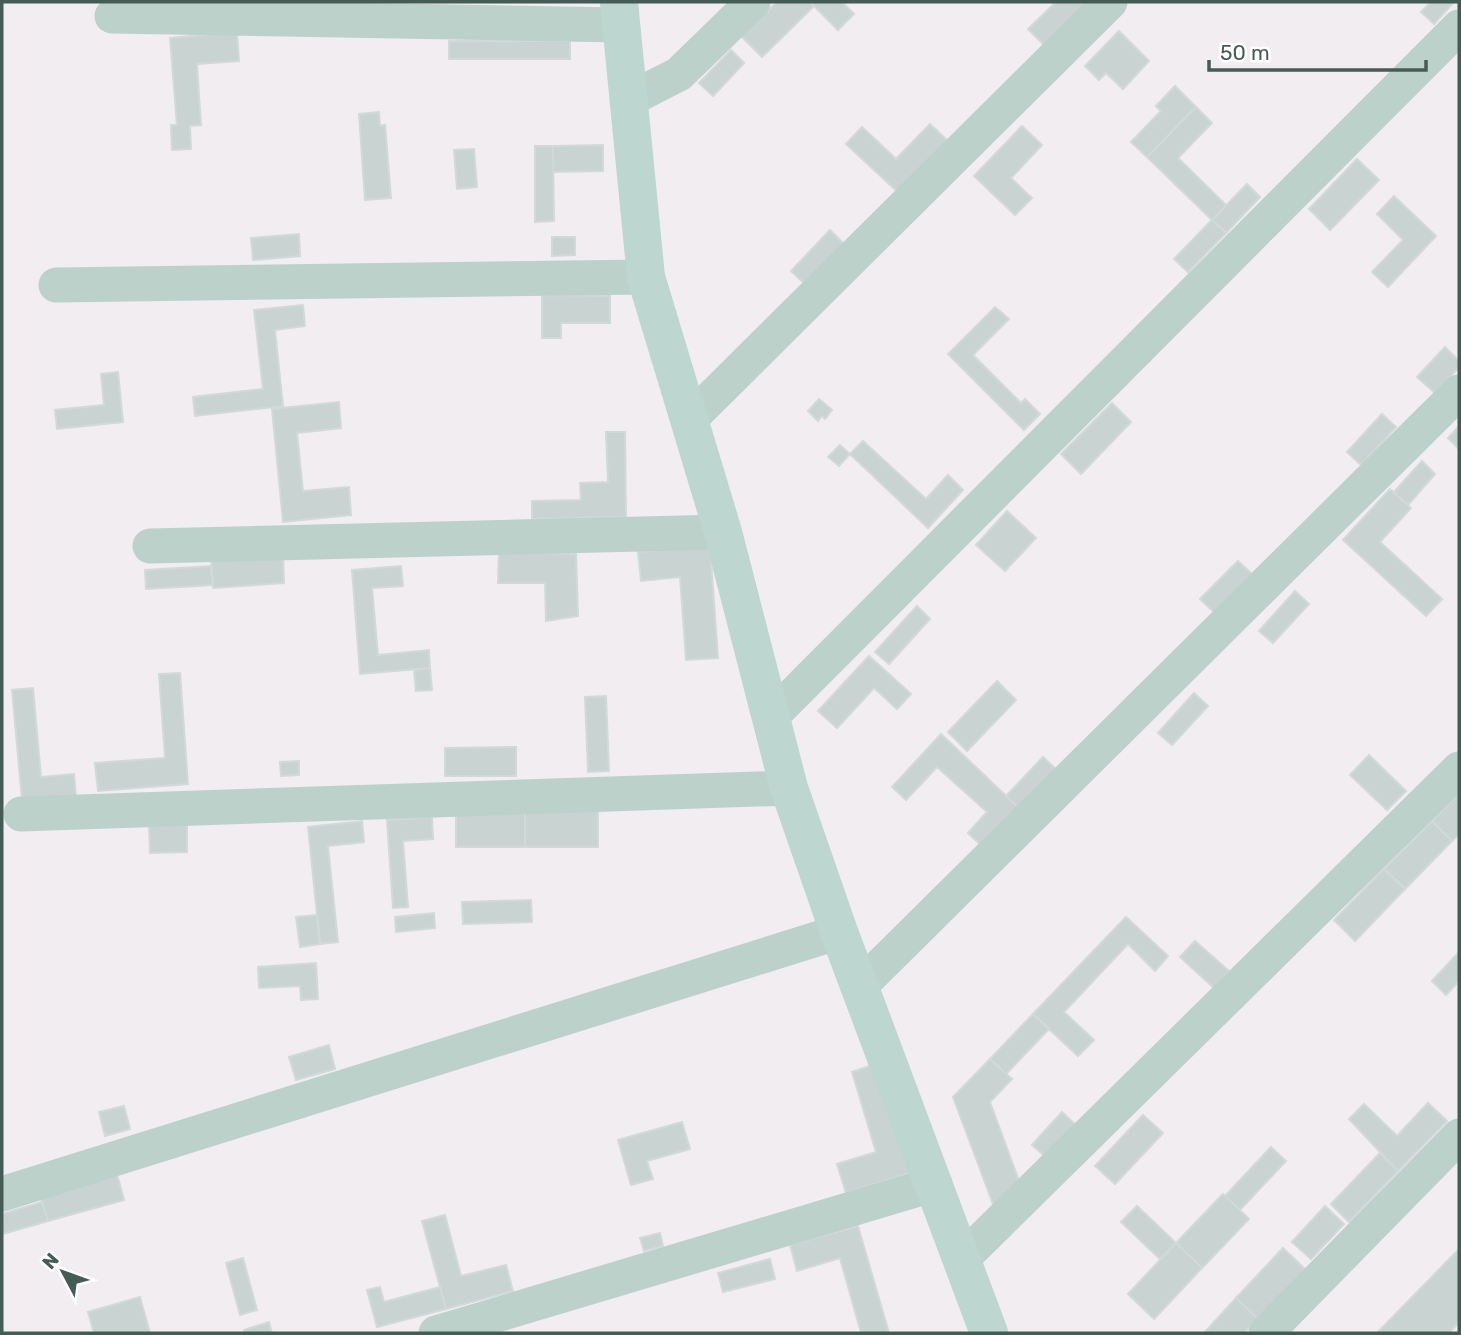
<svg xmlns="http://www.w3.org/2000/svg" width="1461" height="1335" viewBox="0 0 1461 1335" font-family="Rubik,sans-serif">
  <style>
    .building { fill: #c9d3d2; stroke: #d1dad9; stroke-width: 2 }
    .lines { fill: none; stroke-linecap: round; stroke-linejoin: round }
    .street { stroke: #bdd1cb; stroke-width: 35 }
    .secondary { stroke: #bdd6cf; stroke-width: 38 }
  </style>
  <rect width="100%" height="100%" fill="#f1edf0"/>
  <!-- building -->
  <g class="building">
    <polygon points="777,2 810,2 814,6 762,57 741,36"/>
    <polygon points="810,2 842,2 854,14 838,30"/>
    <polygon points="1056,2 1098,2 1048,49 1028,29"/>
    <polygon points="1431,2 1454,2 1434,24 1421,12"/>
    <polygon points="1119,31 1149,61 1123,89 1106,73 1099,80 1085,66"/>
    <polygon points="237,32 239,61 197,64 201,125 190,126 191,149 172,150 171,125 177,125 170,38"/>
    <rect x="449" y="41" width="121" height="18"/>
    <polygon points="731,50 744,63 713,96 699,83"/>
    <polygon points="1175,86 1196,107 1147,157 1131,142 1161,111 1156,106"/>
    <polygon points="1196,107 1212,123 1178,158 1226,205 1212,220 1147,157"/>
    <polygon points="379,112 380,126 385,125 391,198 365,200 359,114"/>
    <polygon points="930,124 950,143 901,195 846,144 862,127 896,159"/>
    <polygon points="1022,126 1042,145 1011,178 1032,198 1015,215 974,176"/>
    <polygon points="603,145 603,171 553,172 553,146"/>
    <polygon points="535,146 553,146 554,221 535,222"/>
    <polygon points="474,149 477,187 457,189 454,150"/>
    <polygon points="1357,159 1379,180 1330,230 1309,209"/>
    <polygon points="1247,184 1260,197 1226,233 1212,220"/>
    <polygon points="1394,196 1436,236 1388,287 1372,272 1403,240 1377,214"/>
    <polygon points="1212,220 1226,233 1188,272 1174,259"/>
    <polygon points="830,230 844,244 805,284 791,271"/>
    <polygon points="299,234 300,256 253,260 251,238"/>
    <polygon points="552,237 575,237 575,255 552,256"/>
    <polygon points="542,295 610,296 610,323 561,323 561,338 542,338"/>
    <polygon points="303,305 305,326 275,330 283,406 195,416 193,397 263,389 254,310"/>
    <polygon points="995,307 1009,319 973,355 1021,403 1025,399 1040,414 1024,430 948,354"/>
    <polygon points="1445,347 1459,361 1459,367 1435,393 1417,377"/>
    <polygon points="118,372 123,422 57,429 55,410 104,405 101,374"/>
    <polygon points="819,399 832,410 825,419 822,416 818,421 808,411"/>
    <polygon points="339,402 341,428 297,433 303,491 349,487 351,515 283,522 272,409"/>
    <polygon points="1112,403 1131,422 1081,474 1061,454"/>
    <polygon points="1382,414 1396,427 1361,465 1347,452"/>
    <polygon points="1459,426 1459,449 1448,438"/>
    <polygon points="606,432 625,432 626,517 532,519 532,501 581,500 580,483 608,482"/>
    <polygon points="863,441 926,499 948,475 963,490 928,528 850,454"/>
    <polygon points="840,445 850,454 839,466 828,457"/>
    <polygon points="1422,461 1435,474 1408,505 1394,492"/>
    <polygon points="1390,489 1411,508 1380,542 1442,599 1426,616 1343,540"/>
    <polygon points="1007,511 1036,538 1005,571 976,545"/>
    <polygon points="710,546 718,658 686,660 680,577 641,581 638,552"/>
    <polygon points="499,552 576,554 578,616 546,621 545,583 498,583"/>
    <polygon points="283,556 284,583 213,588 211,560"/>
    <polygon points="1238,561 1252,574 1214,612 1200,599"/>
    <polygon points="211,566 213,585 146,589 145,570"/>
    <polygon points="401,566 403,586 372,588 378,655 429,650 430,668 360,674 352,570"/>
    <polygon points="1295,591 1309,604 1273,643 1259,631"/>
    <polygon points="917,606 930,619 889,664 875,652"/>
    <polygon points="869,656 911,694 897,709 874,688 837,728 818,711"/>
    <polygon points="430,668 432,690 416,691 414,670"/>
    <polygon points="180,673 188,784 98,791 95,763 165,758 159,674"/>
    <polygon points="997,681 1016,700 967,751 948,732"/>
    <polygon points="33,688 41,777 74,774 76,796 22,800 12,690"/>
    <polygon points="1194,693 1208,706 1172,745 1158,733"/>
    <polygon points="606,696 609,771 588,772 585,697"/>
    <polygon points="941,734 1020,809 984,848 968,833 987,812 937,767 906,800 892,787"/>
    <polygon points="516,747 516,776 445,776 445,748"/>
    <polygon points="1369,755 1406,791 1387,810 1350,775"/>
    <polygon points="1043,757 1057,770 1020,809 1006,796"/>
    <polygon points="299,761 299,775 281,776 280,762"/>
    <polygon points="1459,793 1459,834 1452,841 1432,821"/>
    <rect x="456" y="811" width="69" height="36"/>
    <rect x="525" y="811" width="73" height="36"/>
    <polygon points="432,817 433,839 403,841 408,907 393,908 387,820"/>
    <polygon points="362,821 364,842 328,846 338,942 320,944 308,827"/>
    <polygon points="1432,821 1452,841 1405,889 1384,869"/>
    <polygon points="187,822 187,852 150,853 149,824"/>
    <polygon points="1384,869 1405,889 1355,941 1334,920"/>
    <polygon points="531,900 532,922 463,924 462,902"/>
    <polygon points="434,913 435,928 396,932 395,917"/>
    <polygon points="317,915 320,944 300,947 296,917"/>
    <polygon points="1126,917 1168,956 1155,971 1128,944 1064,1012 1094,1040 1078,1056 1033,1014"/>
    <polygon points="1195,941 1229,971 1214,988 1180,957"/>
    <polygon points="1459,952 1459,981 1446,995 1432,981"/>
    <polygon points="316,963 318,999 301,1000 300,986 259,988 258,967"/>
    <polygon points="1033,1014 1049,1029 1006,1074 990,1059"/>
    <polygon points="329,1045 335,1069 296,1080 289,1057"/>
    <polygon points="990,1059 1012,1079 990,1102 1022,1189 996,1212 953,1097"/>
    <polygon points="879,1063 913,1172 846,1193 837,1164 876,1152 852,1072"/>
    <polygon points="1428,1103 1447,1121 1398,1171 1349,1119 1364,1104 1397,1136"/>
    <polygon points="124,1106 130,1129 105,1136 99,1112"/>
    <polygon points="1062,1112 1077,1126 1048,1159 1032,1145"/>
    <polygon points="1143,1115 1163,1133 1115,1184 1095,1166"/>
    <polygon points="682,1122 690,1149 647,1161 653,1179 631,1185 618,1140"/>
    <polygon points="1271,1147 1286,1161 1240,1210 1225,1196"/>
    <polygon points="1380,1153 1398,1171 1349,1222 1331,1204"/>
    <polygon points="117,1174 124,1200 48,1221 40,1196"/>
    <polygon points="1223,1194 1249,1219 1202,1268 1176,1243"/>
    <polygon points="42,1202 48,1221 3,1234 2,1214"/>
    <polygon points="1137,1206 1176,1243 1160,1259 1121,1222"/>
    <polygon points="1325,1206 1344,1224 1311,1259 1292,1242"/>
    <polygon points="445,1215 461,1276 506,1265 513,1291 446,1309 422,1221"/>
    <polygon points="858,1226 889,1333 861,1333 840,1258 797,1271 790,1245"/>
    <polygon points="660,1233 663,1246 644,1251 640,1238"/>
    <polygon points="1176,1243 1202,1268 1154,1319 1128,1294"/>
    <polygon points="1283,1248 1305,1269 1258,1319 1236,1298"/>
    <polygon points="1459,1249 1459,1322 1449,1333 1377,1333"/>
    <polygon points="243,1258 257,1310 240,1315 226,1263"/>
    <polygon points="770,1259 775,1279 723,1292 718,1273"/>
    <polygon points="380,1287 384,1302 440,1287 446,1309 377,1327 367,1290"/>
    <polygon points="140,1297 150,1333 94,1333 88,1312"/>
    <polygon points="1236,1298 1258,1319 1244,1333 1204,1333"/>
    <polygon points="269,1322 272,1333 245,1333 244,1330"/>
  </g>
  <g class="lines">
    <!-- street -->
    <g class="street">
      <polyline points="112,16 620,25"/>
      <polyline points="628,100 679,74 753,2"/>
      <polyline points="56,285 646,277"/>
      <polyline points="689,420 1110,2"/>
      <polyline points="150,546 723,532"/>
      <polyline points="770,718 1459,27"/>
      <polyline points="21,814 789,788"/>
      <polyline points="860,986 1459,392"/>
      <polyline points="2,1194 839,932"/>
      <polyline points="962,1259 1459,769"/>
      <polyline points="436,1333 935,1184"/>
      <polyline points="1266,1333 1459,1136"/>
    </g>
    <!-- secondary -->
    <polyline class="secondary" points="619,2 646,277 723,532 789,788 839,932 989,1333"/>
  </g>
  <!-- border -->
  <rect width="1461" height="1335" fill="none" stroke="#455c55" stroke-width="7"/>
  <!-- north arrow -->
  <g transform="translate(63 1272) rotate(311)" stroke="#ffffff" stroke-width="5" paint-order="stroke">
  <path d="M0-5L12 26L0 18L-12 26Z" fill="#455c55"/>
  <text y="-10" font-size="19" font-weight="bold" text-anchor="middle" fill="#455c55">N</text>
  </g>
  <!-- scale -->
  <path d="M1209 60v10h217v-10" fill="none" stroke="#455c55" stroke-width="3.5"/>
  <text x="1220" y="60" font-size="21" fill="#455c55" stroke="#ffffff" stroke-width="5" paint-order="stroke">50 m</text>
</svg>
